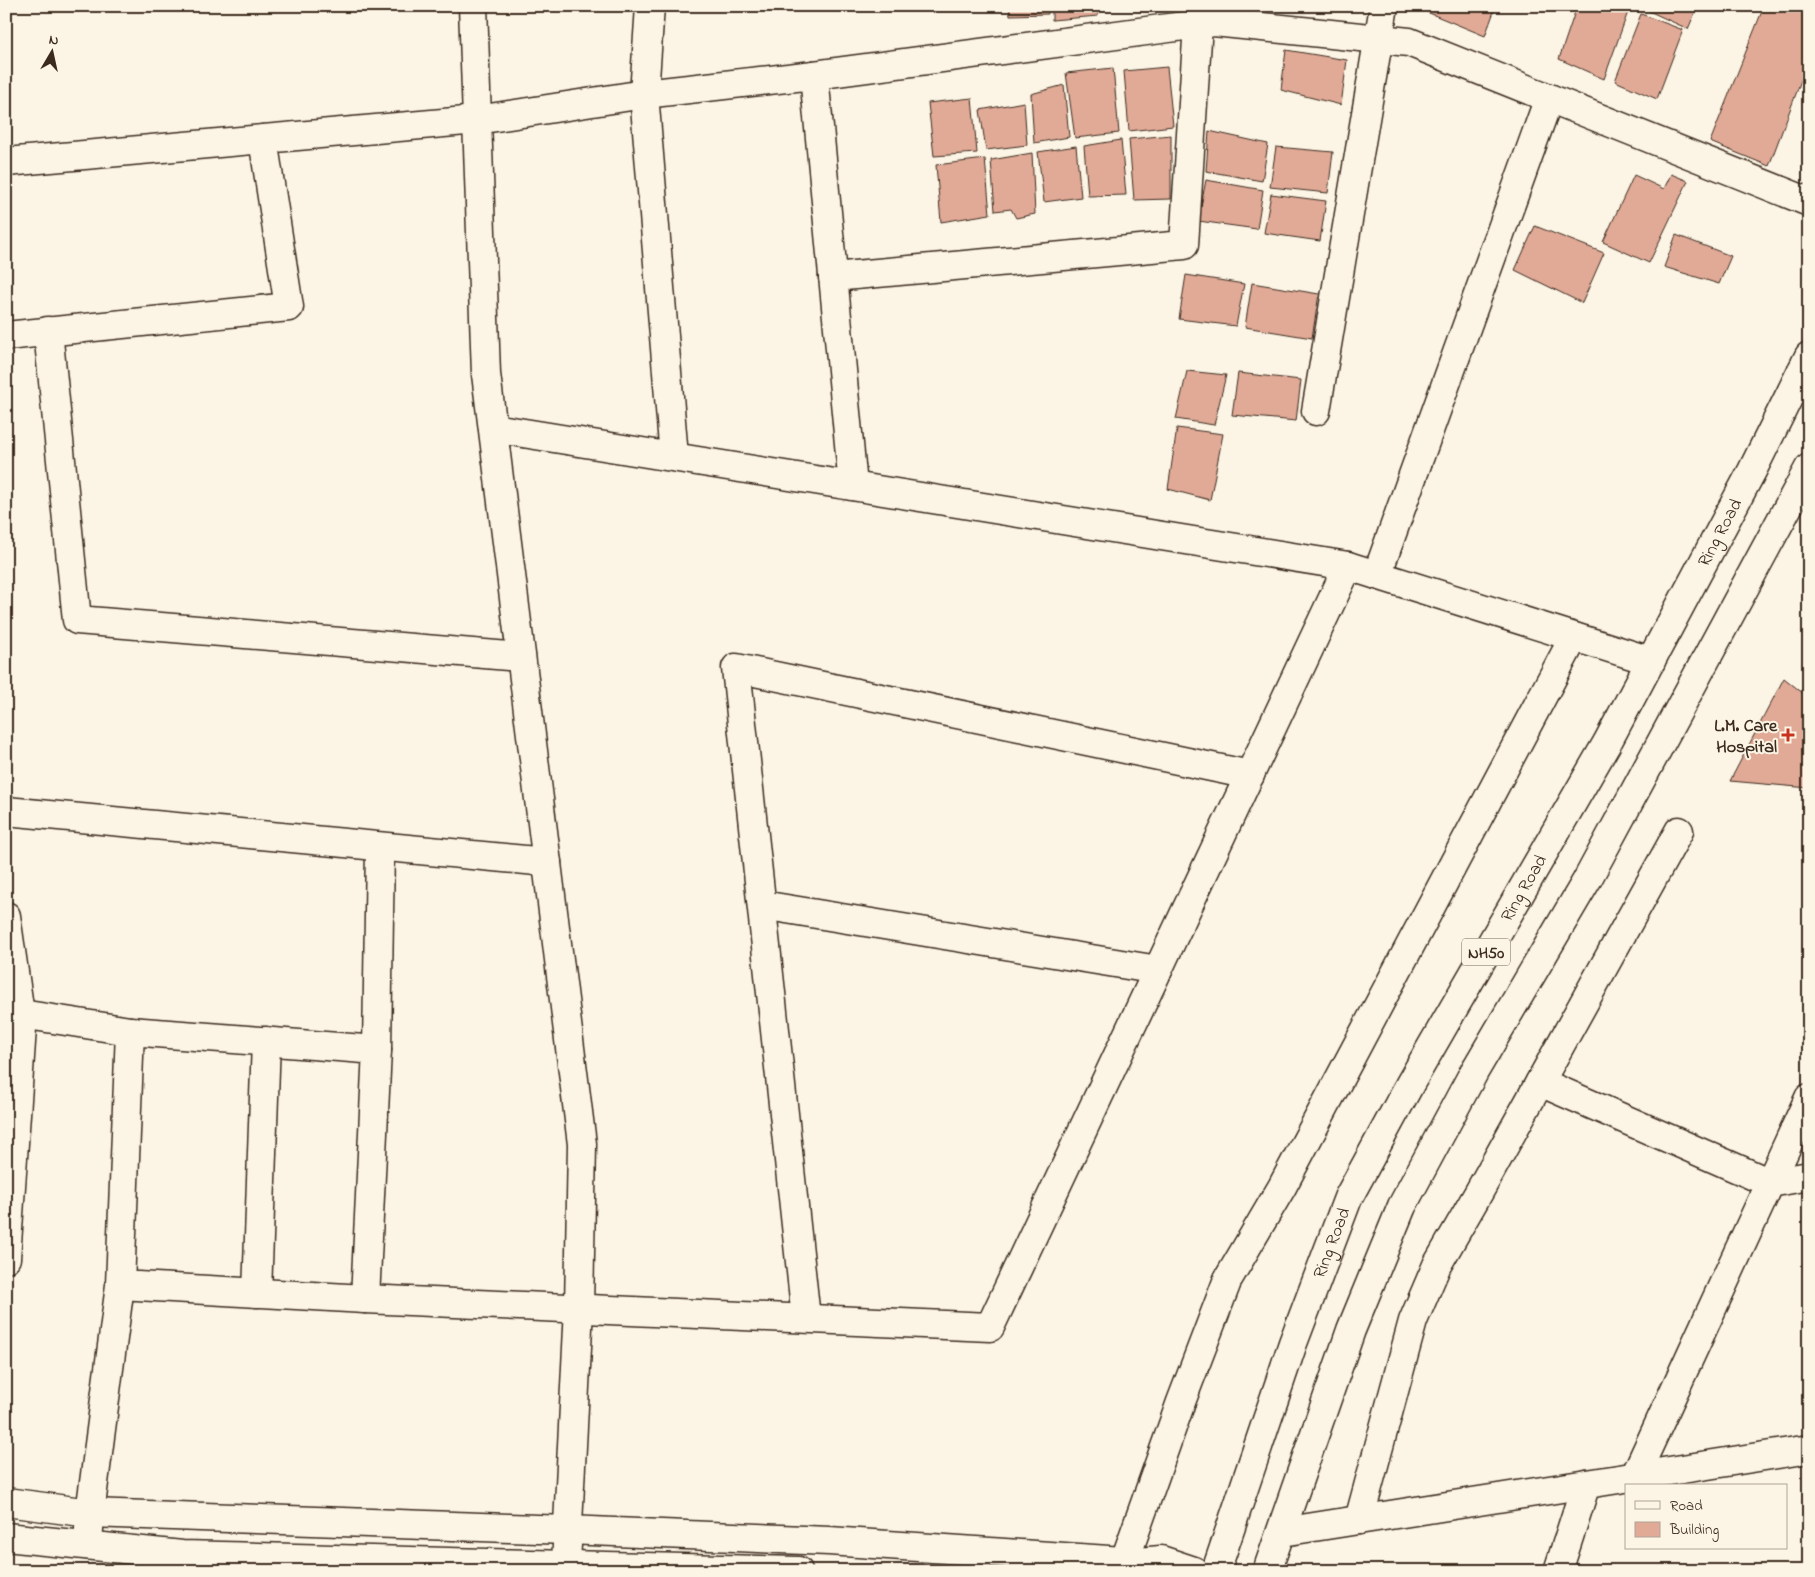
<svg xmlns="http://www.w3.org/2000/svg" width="1815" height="1577" viewBox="0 0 1815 1577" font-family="'Indie Flower',sans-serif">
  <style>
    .building { fill: #e1aa97; stroke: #3b2a1e }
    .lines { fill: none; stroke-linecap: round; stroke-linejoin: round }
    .minor-casing { stroke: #3b2a1e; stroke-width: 31 }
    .highway-casing { stroke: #3b2a1e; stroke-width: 31 }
    .minor { stroke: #fcf5e5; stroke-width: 28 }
    .highway { stroke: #fcf5e5; stroke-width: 28 }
    .poi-dot { fill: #c8321e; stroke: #fcf5e5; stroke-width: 2 }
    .labels { text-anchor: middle; stroke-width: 4; stroke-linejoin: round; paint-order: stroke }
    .shield { fill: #fcf5e5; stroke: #75675a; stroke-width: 1 }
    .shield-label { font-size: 16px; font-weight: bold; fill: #3b2a1e }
    .street-label { font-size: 18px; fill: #3b2a1e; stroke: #fcf5e5 }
    .poi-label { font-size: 18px; font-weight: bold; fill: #3b2a1e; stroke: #fcf5e5; text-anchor: end }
  </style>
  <rect width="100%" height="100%" fill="#fcf5e5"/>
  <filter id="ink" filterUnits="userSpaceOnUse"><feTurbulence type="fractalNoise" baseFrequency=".02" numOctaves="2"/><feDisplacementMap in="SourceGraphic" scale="10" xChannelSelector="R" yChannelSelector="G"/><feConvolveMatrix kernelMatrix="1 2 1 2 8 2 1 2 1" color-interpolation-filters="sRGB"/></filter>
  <g filter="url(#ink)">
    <!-- building -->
    <g class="building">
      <polygon points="1009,6 1047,6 1048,14 1010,15"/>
      <polygon points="1052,6 1097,6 1098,16 1052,20"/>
      <polygon points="1418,6 1496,6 1485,36 1417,8"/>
      <polygon points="1577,6 1623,6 1629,9 1604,79 1559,59"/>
      <polygon points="1638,6 1698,6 1688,29"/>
      <polygon points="1764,6 1809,6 1809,59 1769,166 1710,142"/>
      <polygon points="1641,14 1683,30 1657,99 1615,81"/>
      <polygon points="1286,50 1347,60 1341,105 1281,90"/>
      <polygon points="1167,67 1173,126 1129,131 1124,71"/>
      <polygon points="1113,68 1119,133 1075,138 1066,73"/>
      <polygon points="1064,85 1069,137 1034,143 1031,94"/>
      <polygon points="972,98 977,153 934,156 928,103"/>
      <polygon points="1024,102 1027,145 986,150 980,110"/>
      <polygon points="1209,131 1268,144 1262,181 1206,171"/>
      <polygon points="1171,135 1171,199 1134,200 1129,139"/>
      <polygon points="1121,140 1126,195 1088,196 1084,146"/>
      <polygon points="1076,146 1081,197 1044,202 1038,152"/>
      <polygon points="1276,147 1333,152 1328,193 1270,187"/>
      <polygon points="1032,153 1035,214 1016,218 1011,209 995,211 991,160"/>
      <polygon points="985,159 990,214 941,222 936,165"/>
      <polygon points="1671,174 1688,181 1649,263 1603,242 1634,175 1664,189"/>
      <polygon points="1206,180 1263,190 1257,229 1198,221"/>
      <polygon points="1271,194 1326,201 1320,241 1264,233"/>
      <polygon points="1535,226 1604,253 1582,303 1515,270"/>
      <polygon points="1676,235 1731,256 1719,284 1664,267"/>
      <polygon points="1186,275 1244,284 1236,326 1179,319"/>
      <polygon points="1252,283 1319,294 1312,338 1245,327"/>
      <polygon points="1187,371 1226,375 1214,425 1176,419"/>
      <polygon points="1238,373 1301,380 1296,421 1232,415"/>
      <polygon points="1177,428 1223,434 1210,500 1168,489"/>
      <polygon points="1784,678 1809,698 1809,788 1730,781"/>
      <polygon points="215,1569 312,1571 215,1571"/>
    </g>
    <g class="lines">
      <!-- minor casing -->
      <g class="minor-casing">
        <g id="minor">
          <polyline points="473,6 486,374 582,1144 579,1308 566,1564"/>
          <polyline points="650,6 644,94 674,457"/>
          <polyline points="814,75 853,486"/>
          <polyline points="6,162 477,120 644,94 814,75 1214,22 1409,42 1809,202"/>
          <polyline points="833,277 1184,245 1198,24 1201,7"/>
          <polyline points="48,331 77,620 521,657"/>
          <polyline points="6,336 289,307 263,139"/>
          <polyline points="1316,411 1384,6"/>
          <polyline points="493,428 1348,566"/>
          <polyline points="1377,575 1549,98"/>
          <polyline points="6,811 547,862"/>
          <polyline points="762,905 1158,970"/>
          <polyline points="6,916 22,1028 6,1258"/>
          <polyline points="21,1014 130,1031"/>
          <polyline points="377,1050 380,847"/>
          <polyline points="1540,1082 1770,1183 1809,1176"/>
          <polyline points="257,1293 266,1041"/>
          <polyline points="365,1299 990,1327 1348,566 1651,661"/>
          <polyline points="806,1318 736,668 1250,775"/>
          <polyline points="1635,1476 1809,1098"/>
          <polyline points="6,1502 90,1513 567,1530 829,1541 1138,1562 1161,1560 1194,1571"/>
          <polyline points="1359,1520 1413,1321 1437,1265 1479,1192 1679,831"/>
          <polyline points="1282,1532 1809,1449"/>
          <polyline points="6,1537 182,1555 798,1571"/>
          <polyline points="88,1545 90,1513 120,1285 130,1031 377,1050 365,1299 120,1285"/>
          <polyline points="1125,1560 1181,1402 1228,1279 1282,1187 1574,637"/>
          <polyline points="1558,1571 1586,1484"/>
        </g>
      </g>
      <!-- highway casing -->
      <g class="highway-casing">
        <g id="highway">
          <path id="s1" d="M1216,1571L1293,1343L1348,1198L1411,1082L1607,743L1752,471L1809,356"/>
          <polyline points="1267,1571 1351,1330 1402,1206 1474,1072 1587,880 1809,468"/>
        </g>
      </g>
      <!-- minor -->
      <use href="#minor" class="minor"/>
      <!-- highway -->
      <use href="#highway" class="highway"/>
    </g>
  </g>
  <!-- markers -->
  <path class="poi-dot" d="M1785.5 727.5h5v5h5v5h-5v5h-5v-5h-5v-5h5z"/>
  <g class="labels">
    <!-- shield labels -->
    <rect class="shield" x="1462" y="938.5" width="48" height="27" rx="4"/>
    <g class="shield-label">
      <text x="1486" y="958">NH50</text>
    </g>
    <!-- street labels -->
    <g class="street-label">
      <text dy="6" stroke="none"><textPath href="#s1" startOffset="1158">Ring Road</textPath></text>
      <text dy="6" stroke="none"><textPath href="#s1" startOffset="752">Ring Road</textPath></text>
      <text dy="6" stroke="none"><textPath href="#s1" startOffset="348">Ring Road</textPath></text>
    </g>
    <!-- poi labels -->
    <g class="poi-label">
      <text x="1777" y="731">L.M. Care<tspan x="1777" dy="21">Hospital</tspan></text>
    </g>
  </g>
  <!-- margin -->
  <rect width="1815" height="1577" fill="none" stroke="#fcf5e5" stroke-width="25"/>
  <rect x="12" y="12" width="1790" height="1552" fill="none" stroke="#3b2a1e" stroke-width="2" filter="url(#ink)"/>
  <!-- legend -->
  <rect x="1625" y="1484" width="162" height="65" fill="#fcf5e5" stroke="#afa495"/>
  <rect x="1635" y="1501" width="25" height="8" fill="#fcf5e5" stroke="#afa495"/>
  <text x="1670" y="1510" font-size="15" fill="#3b2a1e">Road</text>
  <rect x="1635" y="1522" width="25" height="15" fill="#e1aa97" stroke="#afa495"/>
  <text x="1670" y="1534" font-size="15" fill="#3b2a1e">Building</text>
  <!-- north arrow -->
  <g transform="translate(52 52) rotate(9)" stroke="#fcf5e5" stroke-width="4" paint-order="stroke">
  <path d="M0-4L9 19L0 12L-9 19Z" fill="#3b2a1e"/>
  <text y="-8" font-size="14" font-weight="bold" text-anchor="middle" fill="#3b2a1e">N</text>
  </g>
</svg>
